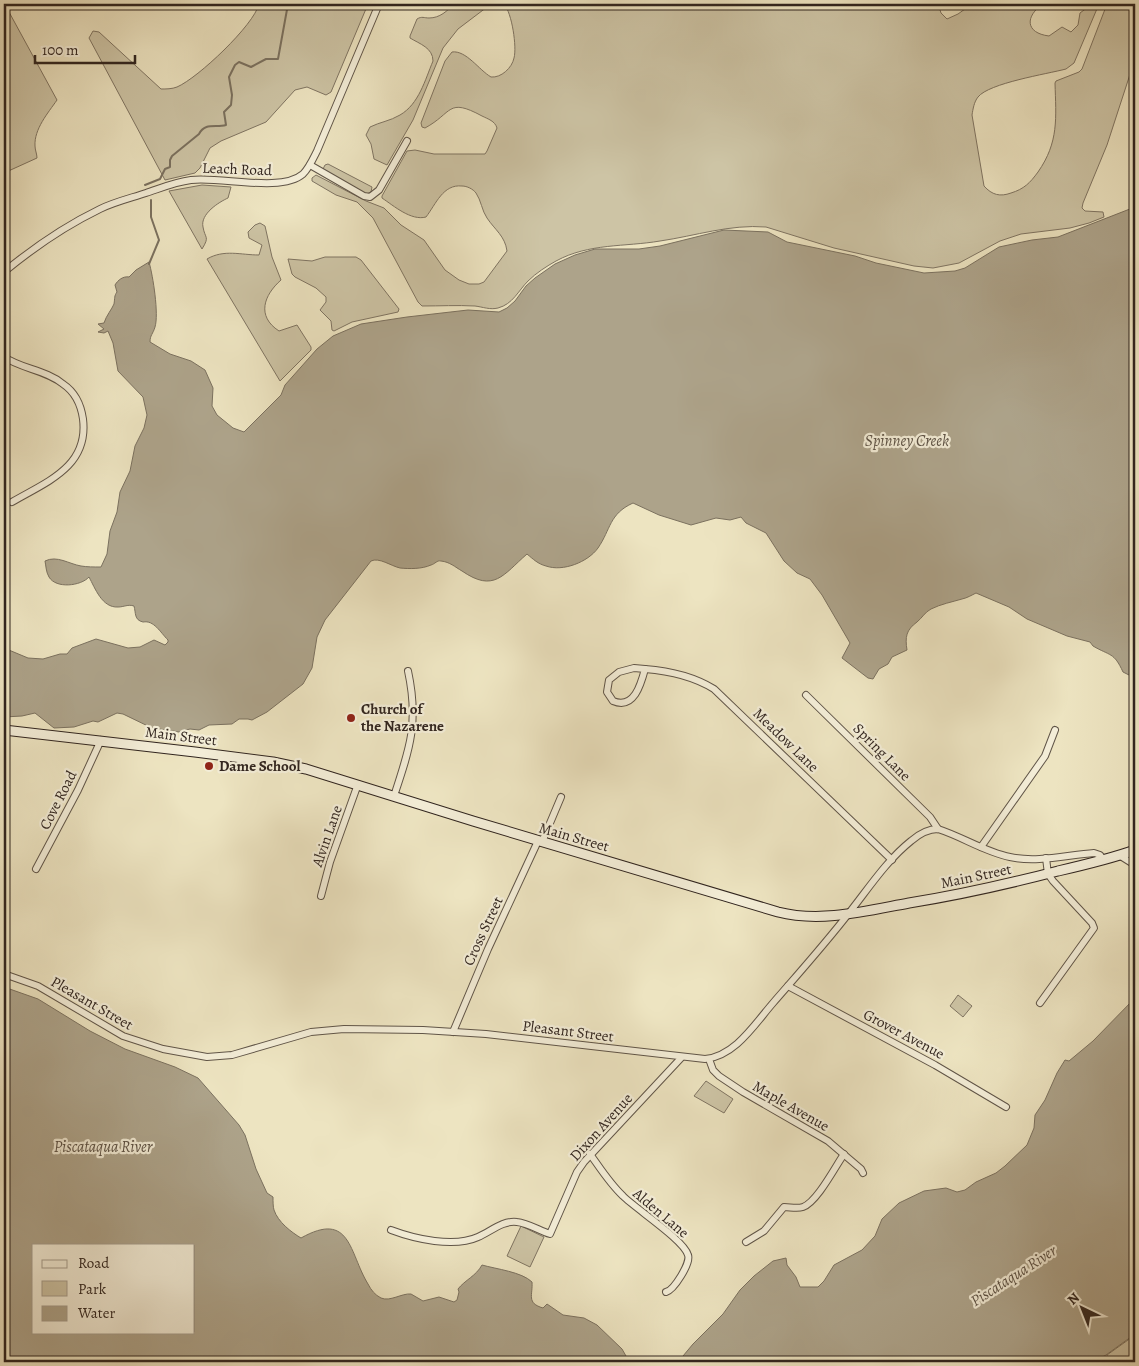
<svg xmlns="http://www.w3.org/2000/svg" width="1139" height="1366" viewBox="0 0 1139 1366" font-family="Alegreya,serif">
  <style>
    .green { fill: #cdc4a5; stroke: #7f7462 }
    .water { fill: #ada38a; stroke: #7b715f; fill-rule: evenodd }
    .lines { fill: none; stroke-linecap: round; stroke-linejoin: round }
    .stream { stroke: #7b715f; stroke-width: 2 }
    .street-casing { stroke: #605548; stroke-width: 8 }
    .secondary-casing { stroke: #31251f; stroke-width: 11 }
    .street { stroke: #f3edd7; stroke-width: 6 }
    .secondary { stroke: #f3edd7; stroke-width: 9 }
    .poi-dot { fill: #8f2418; stroke: #f3edd7; stroke-width: 2 }
    .labels { text-anchor: middle; stroke-width: 4.5; stroke-linejoin: round; paint-order: stroke }
    .street-label { font-size: 15px; fill: #31251f; stroke: #f3edd7 }
    .poi-label { font-size: 15px; font-weight: bold; fill: #31251f; stroke: #f3edd7; text-anchor: start }
    .water-label { font-size: 16px; font-style: italic; fill: #5c5144; stroke: #f3edd7 }
  </style>
  <rect width="100%" height="100%" fill="#ede4c1"/>
  <filter id="stains"><feTurbulence type="fractalNoise" baseFrequency=".004" numOctaves="4"/><feColorMatrix values="0 0 0 0 .2 0 0 0 0 .09 0 0 0 0 .02 0 0 0 .5 -.17"/></filter>
  <radialGradient id="worn" r=".72"><stop offset=".6" stop-color="#630" stop-opacity="0"/><stop offset="1" stop-color="#630" stop-opacity=".3"/></radialGradient>
  <!-- green -->
  <g class="green">
    <path d="M259,4H368L331,92L326,95L307,87L295,90L266,122L221,141L210,148L200,168L195,173L165,180L89,38L93,31L99,32L161,89C166,89 172,89 177,87C198,78 254,25 259,4Z"/>
    <path d="M454,4H491L458,29L443,48L413,120L387,165L374,159L371,144L366,135L370,127C380,122 390,121 400,115C419,104 425,80 433,61C433,48 420,44 410,38V36L417,19C422,16 424,18 429,18C440,18 447,11 454,4Z"/>
    <path d="M504,4H515L519,6L524,4H938L941,13L947,19L958,14L972,4H1043C1025,16 1025,33 1049,36L1062,27L1071,32L1078,25L1080,13L1092,4H1099L1074,63L1066,69C1047,74 989,83 978,97C974,102 973,109 972,115L984,186C992,195 1000,197 1011,193C1024,189 1030,183 1038,172C1059,142 1056,118 1055,83L1056,81L1079,72L1082,69L1107,4H1127L1135,26L1134,62L1107,145L1083,203L1082,208L1085,211L1103,212L1104,217L1089,223L1070,228L1021,234L1000,241L959,263L933,268L914,266L834,248L766,227C730,224 695,236 660,241C625,247 589,243 556,261C547,266 536,273 528,281C518,291 513,304 498,308C490,310 483,307 475,306C457,305 440,306 422,306L418,302L373,218L357,202L336,195L312,181V178L316,175L366,201L384,208L401,225L424,240L445,270L459,280L469,284H479L484,282L507,251C505,236 495,230 487,218C482,211 481,200 476,193C473,189 467,186 462,186C443,184 436,204 426,217C411,221 394,206 382,198V196L407,151L415,150L434,154H485L487,151L497,128C495,121 488,119 482,116C447,97 453,113 425,128L422,127L421,123L445,61L452,52C466,50 479,70 491,77C501,78 512,68 514,58C517,47 512,13 504,4Z"/>
    <path d="M9,12L57,100C48,113 34,129 35,146C35,150 37,154 37,158L4,173V22L5,15Z"/>
    <polygon points="328,164 372,187 371,192 366,194 322,171 325,165"/>
    <path d="M202,185L231,187L228,198C219,202 200,214 203,227C205,239 210,236 202,249L169,191Z"/>
    <path d="M260,223L265,226L272,257L281,280C264,295 256,316 279,331L297,325L311,347V350L280,381L207,259C224,249 241,255 259,255L262,245L249,238L248,232L255,225Z"/>
    <polygon points="325,257 356,257 361,260 399,309 398,312 352,322 334,331 332,330 331,321 320,310 326,302 326,297 316,288 295,277 292,274 288,259 312,261"/>
    <polygon points="958,995 972,1006 963,1017 950,1006"/>
    <polygon points="706,1081 733,1099 724,1113 694,1096"/>
    <polygon points="521,1226 544,1237 530,1267 507,1256"/>
    <polygon points="1135,1335 1135,1362 1105,1362 1107,1361 1107,1355"/>
  </g>
  <!-- water -->
  <g class="water">
    <path d="M1135,207V678L1123,672C1114,652 1110,656 1093,646L1090,642L1067,636L1027,619L1009,607L976,593C972,595 967,598 962,599C952,602 941,604 931,609C925,612 922,618 917,622C906,630 905,637 907,650L892,657L888,664L879,669L873,679L868,678L842,658L850,643L822,595L810,579L797,573L784,561L766,533L746,523L741,517L730,520L716,518L691,525L659,515L633,503C609,514 611,529 598,548C588,562 563,572 546,566C538,564 533,559 527,554C503,575 494,593 462,571C455,567 450,562 441,561C437,560 435,564 431,565C422,569 410,569 400,568C391,566 379,557 371,561L325,620L317,637L312,668L303,684L267,712L252,720L248,719H239L232,724L209,725L199,730L190,729L179,732L152,728L123,714L117,713L98,722L93,721L74,727L54,728L35,713L22,716L4,717V648L28,658L43,659L60,654H67L72,648L96,639L128,648L140,647L154,640L165,645L168,642V640C160,632 154,620 143,622C134,620 136,613 134,606C128,604 124,607 118,607C102,608 95,588 89,577C81,586 56,589 49,577C46,572 46,566 45,561C57,555 69,564 81,566C87,567 94,567 101,567L107,554L110,531L117,512L120,492L130,471L135,446L144,428L147,415L143,397L118,371L113,343L108,331L104,333L98,332L104,329L98,324L104,323C106,316 112,309 114,304C115,298 114,296 117,292L115,285C118,280 123,276 129,277L136,270L149,262C153,276 159,314 155,327C153,334 150,335 150,342L170,354L191,361L205,370L213,388L212,406L217,415L233,428L244,432L281,395L285,385L317,349L333,336L361,324L407,317L468,310L499,312L507,308L515,301L526,286L535,278L555,264L575,255L595,249H639L660,246L724,230L768,232L787,242L855,256L876,263L924,273L955,271L965,268L999,247L1032,240L1058,237Z"/>
    <path d="M4,987L38,999L90,1031L125,1049L175,1067L198,1078L239,1125L245,1135L256,1169L267,1193L273,1197C273,1201 273,1207 274,1210C278,1222 291,1232 301,1238C351,1210 349,1253 368,1284C371,1290 375,1295 381,1298C390,1302 402,1293 411,1294L423,1301L439,1297L454,1302L457,1300L459,1292L458,1289C465,1280 476,1276 482,1265C496,1269 522,1272 532,1282C533,1295 526,1303 543,1308L547,1304L563,1315L584,1318L597,1325L622,1349L626,1356L623,1362H4ZM34,1245H194V1332H34Z"/>
    <polygon points="1135,998 1135,1334 1106,1355 1093,1362 678,1362 693,1344 723,1314 740,1290 754,1276 773,1261 786,1258 787,1265 796,1277 800,1287 818,1287 824,1281 834,1265 862,1250 875,1236 882,1219 899,1203 924,1191 946,1188 957,1192 965,1190 976,1182 996,1173 1005,1166 1027,1145 1034,1128 1035,1115 1045,1100 1057,1073 1065,1060 1069,1061 1093,1041"/>
  </g>
  <g class="lines">
    <!-- stream -->
    <g class="stream">
      <path d="M145,185L160,179L165,169L170,167V160L172,156L199,134C205,122 216,128 226,125L224,112L231,105L232,95L229,77L235,65L239,62L251,67L266,59H278L288,4"/>
      <polyline points="149,264 159,240 151,217 151,200"/>
    </g>
    <!-- street casing -->
    <g class="street-casing">
      <g id="street">
        <polyline points="310,165 364,196 370,197 379,190 407,141"/>
        <path d="M4,272C33,248 65,226 100,209C114,202 131,198 146,193C161,188 175,182 191,180C220,176 281,193 303,174C309,168 313,159 317,151L379,4"/>
        <path d="M4,357C22,369 46,370 63,384C75,392 81,405 83,419C89,467 46,482 12,502"/>
        <path d="M634,668L645,669C641,684 634,710 613,701L607,692L609,680L619,672Z"/>
        <path d="M645,669C671,671 693,676 714,689L892,860"/>
        <polyline points="806,695 930,817 938,829"/>
        <path d="M394,796C410,748 419,722 408,671"/>
        <polyline points="542,842 561,797"/>
        <polyline points="981,847 1045,756 1055,730"/>
        <polyline points="1119,855 1135,865"/>
        <polyline points="36,869 78,790 101,740"/>
        <polyline points="321,896 330,862 358,784"/>
        <path d="M4,974L38,986L123,1036L163,1049L207,1057L232,1055L311,1032L344,1029L423,1030L486,1034L705,1059C735,1056 754,1025 773,1003C799,973 825,944 849,913C868,889 887,860 911,841C919,834 928,829 938,829C963,837 985,852 1010,857C1037,863 1067,855 1094,853L1100,855L1104,860"/>
        <polyline points="788,986 935,1065 1006,1107"/>
        <polyline points="1040,1003 1094,928 1092,923 1053,881 1048,874 1046,858"/>
        <polyline points="453,1032 488,949 538,841"/>
        <polyline points="709,1059 713,1070 719,1076 743,1092 828,1141 861,1169 863,1173"/>
        <path d="M590,1154C600,1168 610,1184 623,1196C636,1209 684,1240 688,1255C691,1263 674,1290 666,1292"/>
        <path d="M391,1230C415,1239 454,1248 478,1237C490,1232 503,1220 517,1222C528,1223 540,1231 550,1234L577,1172L584,1162L681,1058"/>
        <path d="M746,1242L764,1231L784,1207C790,1207 797,1209 803,1207C817,1202 835,1167 844,1154"/>
      </g>
    </g>
    <!-- secondary casing -->
    <g class="secondary-casing">
      <path id="secondary" d="M4,730L195,752L273,762L306,769L473,821L778,912C821,923 866,911 909,903C960,895 1008,884 1058,871C1084,865 1110,859 1135,850"/>
    </g>
    <!-- street -->
    <use href="#street" class="street"/>
    <!-- secondary -->
    <use href="#secondary" class="secondary"/>
  </g>
  <!-- markers -->
  <g class="poi-dot">
    <circle cx="351" cy="718" r="5"/>
    <circle cx="209" cy="766" r="5"/>
  </g>
  <g class="labels">
    <!-- street labels -->
    <g class="street-label">
      <text transform="translate(237 169) rotate(2)" y="5">Leach Road</text>
      <text transform="translate(181 736) rotate(7)" y="5">Main Street</text>
      <text transform="translate(786 740) rotate(44)" y="5">Meadow Lane</text>
      <text transform="translate(882 752) rotate(45)" y="5">Spring Lane</text>
      <text transform="translate(58 800) rotate(-63)" y="5">Cove Road</text>
      <text transform="translate(327 836) rotate(-71)" y="5">Alvin Lane</text>
      <text transform="translate(574 837) rotate(16)" y="5">Main Street</text>
      <text transform="translate(976 876) rotate(-12)" y="5">Main Street</text>
      <text transform="translate(483 931) rotate(-65)" y="5">Cross Street</text>
      <text transform="translate(92 1003) rotate(30)" y="5">Pleasant Street</text>
      <text transform="translate(568 1031) rotate(7)" y="5">Pleasant Street</text>
      <text transform="translate(904 1034) rotate(28)" y="5">Grover Avenue</text>
      <text transform="translate(791 1106) rotate(30)" y="5">Maple Avenue</text>
      <text transform="translate(601 1127) rotate(-48)" y="5">Dixon Avenue</text>
      <text transform="translate(661 1213) rotate(40)" y="5">Alden Lane</text>
    </g>
    <!-- poi labels -->
    <g class="poi-label">
      <text x="361" y="714">Church of<tspan x="361" dy="17">the Nazarene</tspan></text>
      <text x="219" y="771">Dame School</text>
    </g>
    <!-- water labels -->
    <g class="water-label">
      <text x="907" y="446">Spinney Creek</text>
      <text x="103" y="1152">Piscataqua River</text>
      <text transform="translate(1013 1275) rotate(-33)" y="6">Piscataqua River</text>
    </g>
  </g>
  <!-- margin -->
  <rect width="1139" height="1366" fill="none" stroke="#ede4c1" stroke-width="20"/>
  <rect x="5" y="5" width="1129" height="1356" fill="none" stroke="#31251f" stroke-width="2.5"/>
  <rect x="10" y="10" width="1119" height="1346" fill="none" stroke="#31251f"/>
  <!-- legend -->
  <rect x="32" y="1244" width="162" height="90" fill="#f3edd7" stroke="#a59d8d"/>
  <rect x="42" y="1260" width="25" height="8" fill="#f3edd7" stroke="#a59d8d"/>
  <text x="78" y="1268" font-size="15" fill="#31251f">Road</text>
  <rect x="42" y="1281" width="25" height="15" fill="#cdc4a5" stroke="#a59d8d"/>
  <text x="78" y="1294" font-size="15" fill="#31251f">Park</text>
  <rect x="42" y="1306" width="25" height="15" fill="#ada38a" stroke="#a59d8d"/>
  <text x="78" y="1318" font-size="15" fill="#31251f">Water</text>
  <!-- north arrow -->
  <g transform="translate(1082 1308) rotate(317)" stroke="#f3edd7" stroke-width="4" paint-order="stroke">
  <path d="M0-4L9 19L0 12L-9 19Z" fill="#31251f"/>
  <text y="-8" font-size="14" font-weight="bold" text-anchor="middle" fill="#31251f">N</text>
  </g>
  <!-- scale -->
  <path d="M35 55v8h100v-8" fill="none" stroke="#31251f" stroke-width="2.5"/>
  <text x="42" y="55" font-size="15" fill="#31251f" stroke="#f3edd7" stroke-width="4" paint-order="stroke">100 m</text>
  <rect width="100%" height="100%" filter="url(#stains)"/>
  <rect width="100%" height="100%" fill="url(#worn)"/>
</svg>
